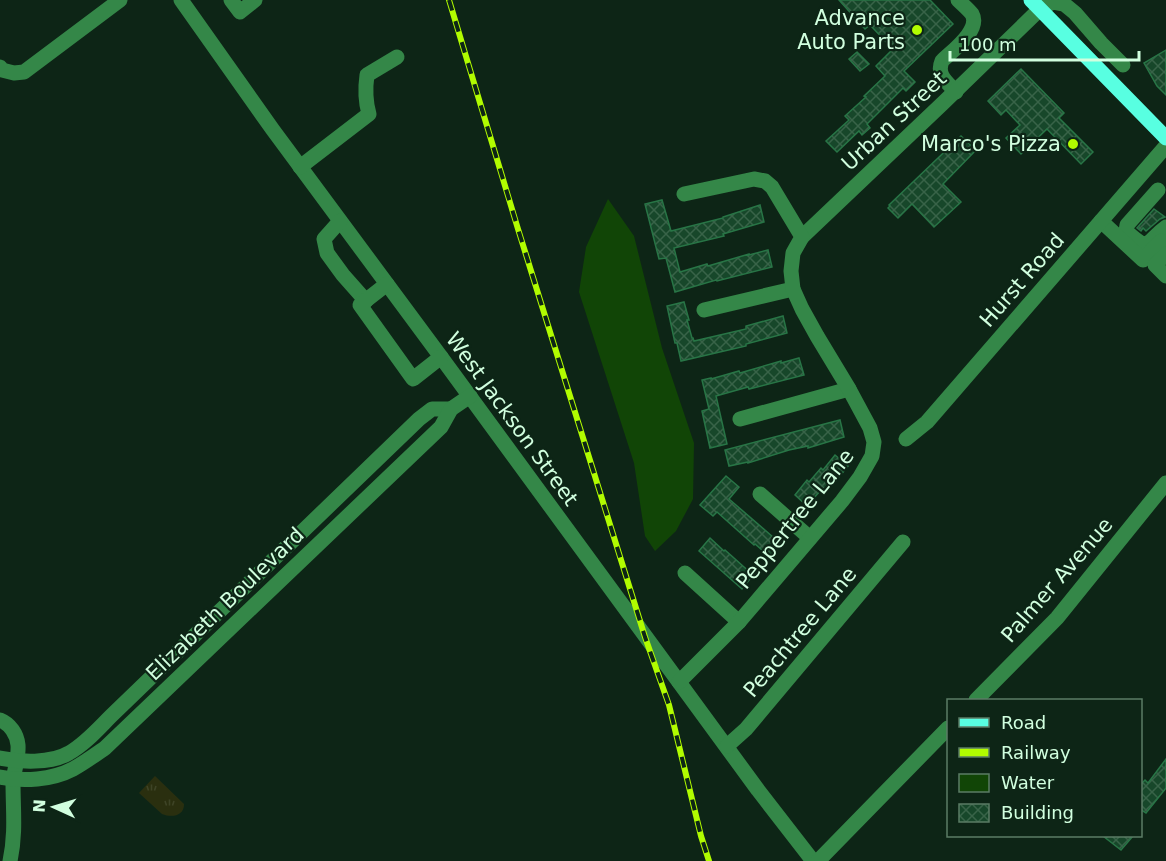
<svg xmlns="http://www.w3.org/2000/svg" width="1166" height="861" viewBox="0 0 1166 861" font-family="'DejaVu Sans',sans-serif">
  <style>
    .park { fill: url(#park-tufts) }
    .water { fill: #114506 }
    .building { fill: url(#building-cross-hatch); stroke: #287546; stroke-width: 1.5 }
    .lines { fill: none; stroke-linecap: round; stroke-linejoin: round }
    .minor { stroke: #348748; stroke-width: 15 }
    .major { stroke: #58ffe1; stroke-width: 15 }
    .rail-casing { stroke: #b1fc00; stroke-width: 6 }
    .rail { stroke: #0d2516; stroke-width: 4; stroke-dasharray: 11; stroke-linecap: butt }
    .poi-dot { fill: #b1fc00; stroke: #0d2516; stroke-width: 2 }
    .labels { text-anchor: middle; stroke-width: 4.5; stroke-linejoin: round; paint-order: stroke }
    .poi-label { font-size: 21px; fill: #d1ffdf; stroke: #0d2516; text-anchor: end }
    .street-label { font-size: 21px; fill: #d1ffdf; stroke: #0d2516 }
  </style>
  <defs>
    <pattern id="park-tufts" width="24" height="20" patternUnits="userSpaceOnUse" patternTransform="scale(1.5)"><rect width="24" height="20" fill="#2a2f0f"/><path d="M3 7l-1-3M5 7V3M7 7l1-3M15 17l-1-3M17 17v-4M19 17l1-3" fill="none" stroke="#3e4426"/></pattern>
    <pattern id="building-cross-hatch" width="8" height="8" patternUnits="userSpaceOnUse" patternTransform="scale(1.5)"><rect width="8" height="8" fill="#17472a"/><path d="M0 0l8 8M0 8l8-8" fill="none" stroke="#386348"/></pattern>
  </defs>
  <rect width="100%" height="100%" fill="#0d2516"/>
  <!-- park -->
  <path class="park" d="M155,776L184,804C184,816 172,818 162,814L139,793Z"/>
  <!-- water -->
  <polygon class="water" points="608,199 634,236 662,348 694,443 693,499 676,531 655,551 645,536 634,463 579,292 586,247"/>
  <!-- building -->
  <g class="building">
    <polygon points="839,0 930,0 953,24 904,71 915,82 906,91 903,88 867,124 870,128 862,135 859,131 837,152 826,141 849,120 845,116 866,97 864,96 885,76 876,66 893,49 870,25 865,29"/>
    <polygon points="1166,50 1166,95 1157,86 1144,63"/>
    <polygon points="857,52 869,64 860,71 849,59"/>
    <polygon points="1021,69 1064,113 1059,118 1093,152 1081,164 1047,129 1021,154 1006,138 1020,125 1006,110 1001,115 988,101"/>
    <polygon points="961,136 976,150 943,184 961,202 934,227 912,204 898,218 888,208 890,206 889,205"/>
    <polygon points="662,200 671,231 723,218 723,217 760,205 764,222 723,234 724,236 674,248 680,272 707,264 708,266 749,254 749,255 768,250 772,267 717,281 716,280 675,292 666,258 659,259 645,204"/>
    <polygon points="1154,209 1165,217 1160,219 1146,231 1143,228 1141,231 1137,228"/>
    <polygon points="684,302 689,320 687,320 692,338 693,338 694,341 746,329 746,326 783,316 787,333 746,344 746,346 681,361 677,343 675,343 667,306"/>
    <polygon points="799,358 804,375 749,389 748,387 716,396 727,444 710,448 702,411 709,409 702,380 711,378 711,379 739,371 740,373 781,361 781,363"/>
    <polygon points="840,420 844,437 808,448 808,446 789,450 748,463 748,462 729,466 725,450"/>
    <polygon points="835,455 848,466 836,481 834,479 822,493 820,491 807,506 795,495 807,480 809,482 821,468 823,470"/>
    <polygon points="726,476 739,487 729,499 781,544 770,557 755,544 754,545 717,512 713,516 700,505"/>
    <polygon points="710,538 724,551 725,550 753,575 742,589 699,551"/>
    <polygon points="1166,759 1166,788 1146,813 1140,809 1140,785 1145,780 1148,783"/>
    <polygon points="1103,836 1133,836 1121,850"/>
  </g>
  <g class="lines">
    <!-- minor -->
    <g class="minor">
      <polyline points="181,0 273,130 441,357 758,790 813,861"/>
      <polyline points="231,0 240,12 255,0"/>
      <polyline points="0,67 2,70 14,73 24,72 120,0"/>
      <path d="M956,92C947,82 936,75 942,61C952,51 981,30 972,14C968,9 962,4 958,0"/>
      <path d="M300,167L369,114C365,100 365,89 367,75L397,57"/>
      <path d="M1158,190L1127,225L1126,231C1151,254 1145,242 1166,227"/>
      <polyline points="340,221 324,239 327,253 343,275 366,301"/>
      <polyline points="1101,221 1143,260 1161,241"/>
      <polyline points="802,237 942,104 1040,9 1053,2 1064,4 1075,13 1101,43 1123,65"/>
      <polyline points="1166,254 1155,265 1166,276"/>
      <polyline points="387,284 360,305 413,379 441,357"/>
      <polyline points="704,310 793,289"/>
      <polyline points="740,419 849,389"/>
      <polyline points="906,439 927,422 1166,146"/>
      <polyline points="760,494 810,538"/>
      <polyline points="685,573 739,622"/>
      <polyline points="679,682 739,622 842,501 860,477 872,456 874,442 870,428 849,389 817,336 802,309 793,289 791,271 793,253 802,237 772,187 765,181 754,179 684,194"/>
      <polyline points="976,700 1057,618 1166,483"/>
      <path d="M0,720C10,724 17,734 18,745C19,757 14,770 13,782C13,810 16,833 10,861"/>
      <polyline points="727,746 746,729 903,542"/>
      <path d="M0,758C19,762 51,764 69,753C85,744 98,729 111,716L419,419L432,409H451"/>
      <path d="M0,777C23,782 52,780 73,769C84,763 95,755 105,748L441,427L451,409L470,396"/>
      <polyline points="818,861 948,728"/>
    </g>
    <!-- major -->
    <polyline class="major" points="1031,0 1166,138"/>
    <!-- rail casing -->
    <g class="rail-casing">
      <polyline id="rail" points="449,0 518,229 645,637 669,705 701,836 709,861"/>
    </g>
    <!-- rail -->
    <use href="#rail" class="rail"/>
  </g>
  <!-- markers -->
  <g class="poi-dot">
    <circle cx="917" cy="30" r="6"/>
    <circle cx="1073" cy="144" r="6"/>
  </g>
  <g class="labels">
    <!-- poi labels -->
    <g class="poi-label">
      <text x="905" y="25">Advance<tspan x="905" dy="24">Auto Parts</tspan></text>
      <text x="1061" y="151">Marco's Pizza</text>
    </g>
    <!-- street labels -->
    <g class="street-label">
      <text transform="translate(894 121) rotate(-43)" y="7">Urban Street</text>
      <text transform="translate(1022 280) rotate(-49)" y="7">Hurst Road</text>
      <text transform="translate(512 419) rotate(54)" y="7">West Jackson Street</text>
      <text transform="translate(795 519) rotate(-51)" y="7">Peppertree Lane</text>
      <text transform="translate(1057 580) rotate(-49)" y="7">Palmer Avenue</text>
      <text transform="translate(225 604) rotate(-44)" y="7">Elizabeth Boulevard</text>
      <text transform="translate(800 632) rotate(-50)" y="7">Peachtree Lane</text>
    </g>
  </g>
  <!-- legend -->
  <rect x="947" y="699" width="195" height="138" fill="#0d2516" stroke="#5b7c66" stroke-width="1.5"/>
  <rect x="959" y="718" width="30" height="9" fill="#58ffe1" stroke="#5b7c66" stroke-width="1.5"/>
  <text x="1001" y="729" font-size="18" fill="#d1ffdf">Road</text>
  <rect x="959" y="748" width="30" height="9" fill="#b1fc00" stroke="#5b7c66" stroke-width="1.5"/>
  <text x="1001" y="759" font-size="18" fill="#d1ffdf">Railway</text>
  <rect x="959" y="774" width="30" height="18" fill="#114506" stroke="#5b7c66" stroke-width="1.5"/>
  <text x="1001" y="789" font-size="18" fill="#d1ffdf">Water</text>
  <rect x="959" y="804" width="30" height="18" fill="url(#building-cross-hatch)" stroke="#5b7c66" stroke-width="1.5"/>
  <text x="1001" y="819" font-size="18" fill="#d1ffdf">Building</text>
  <!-- north arrow -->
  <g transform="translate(54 807) rotate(274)" stroke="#0d2516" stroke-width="4.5" paint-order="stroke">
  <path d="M0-4.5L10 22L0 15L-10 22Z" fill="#d1ffdf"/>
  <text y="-9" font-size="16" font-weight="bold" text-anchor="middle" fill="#d1ffdf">N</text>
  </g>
  <!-- scale -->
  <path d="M950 51v9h189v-9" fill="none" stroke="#d1ffdf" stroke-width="3"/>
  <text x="959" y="51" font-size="18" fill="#d1ffdf" stroke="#0d2516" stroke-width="4.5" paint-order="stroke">100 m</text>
</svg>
